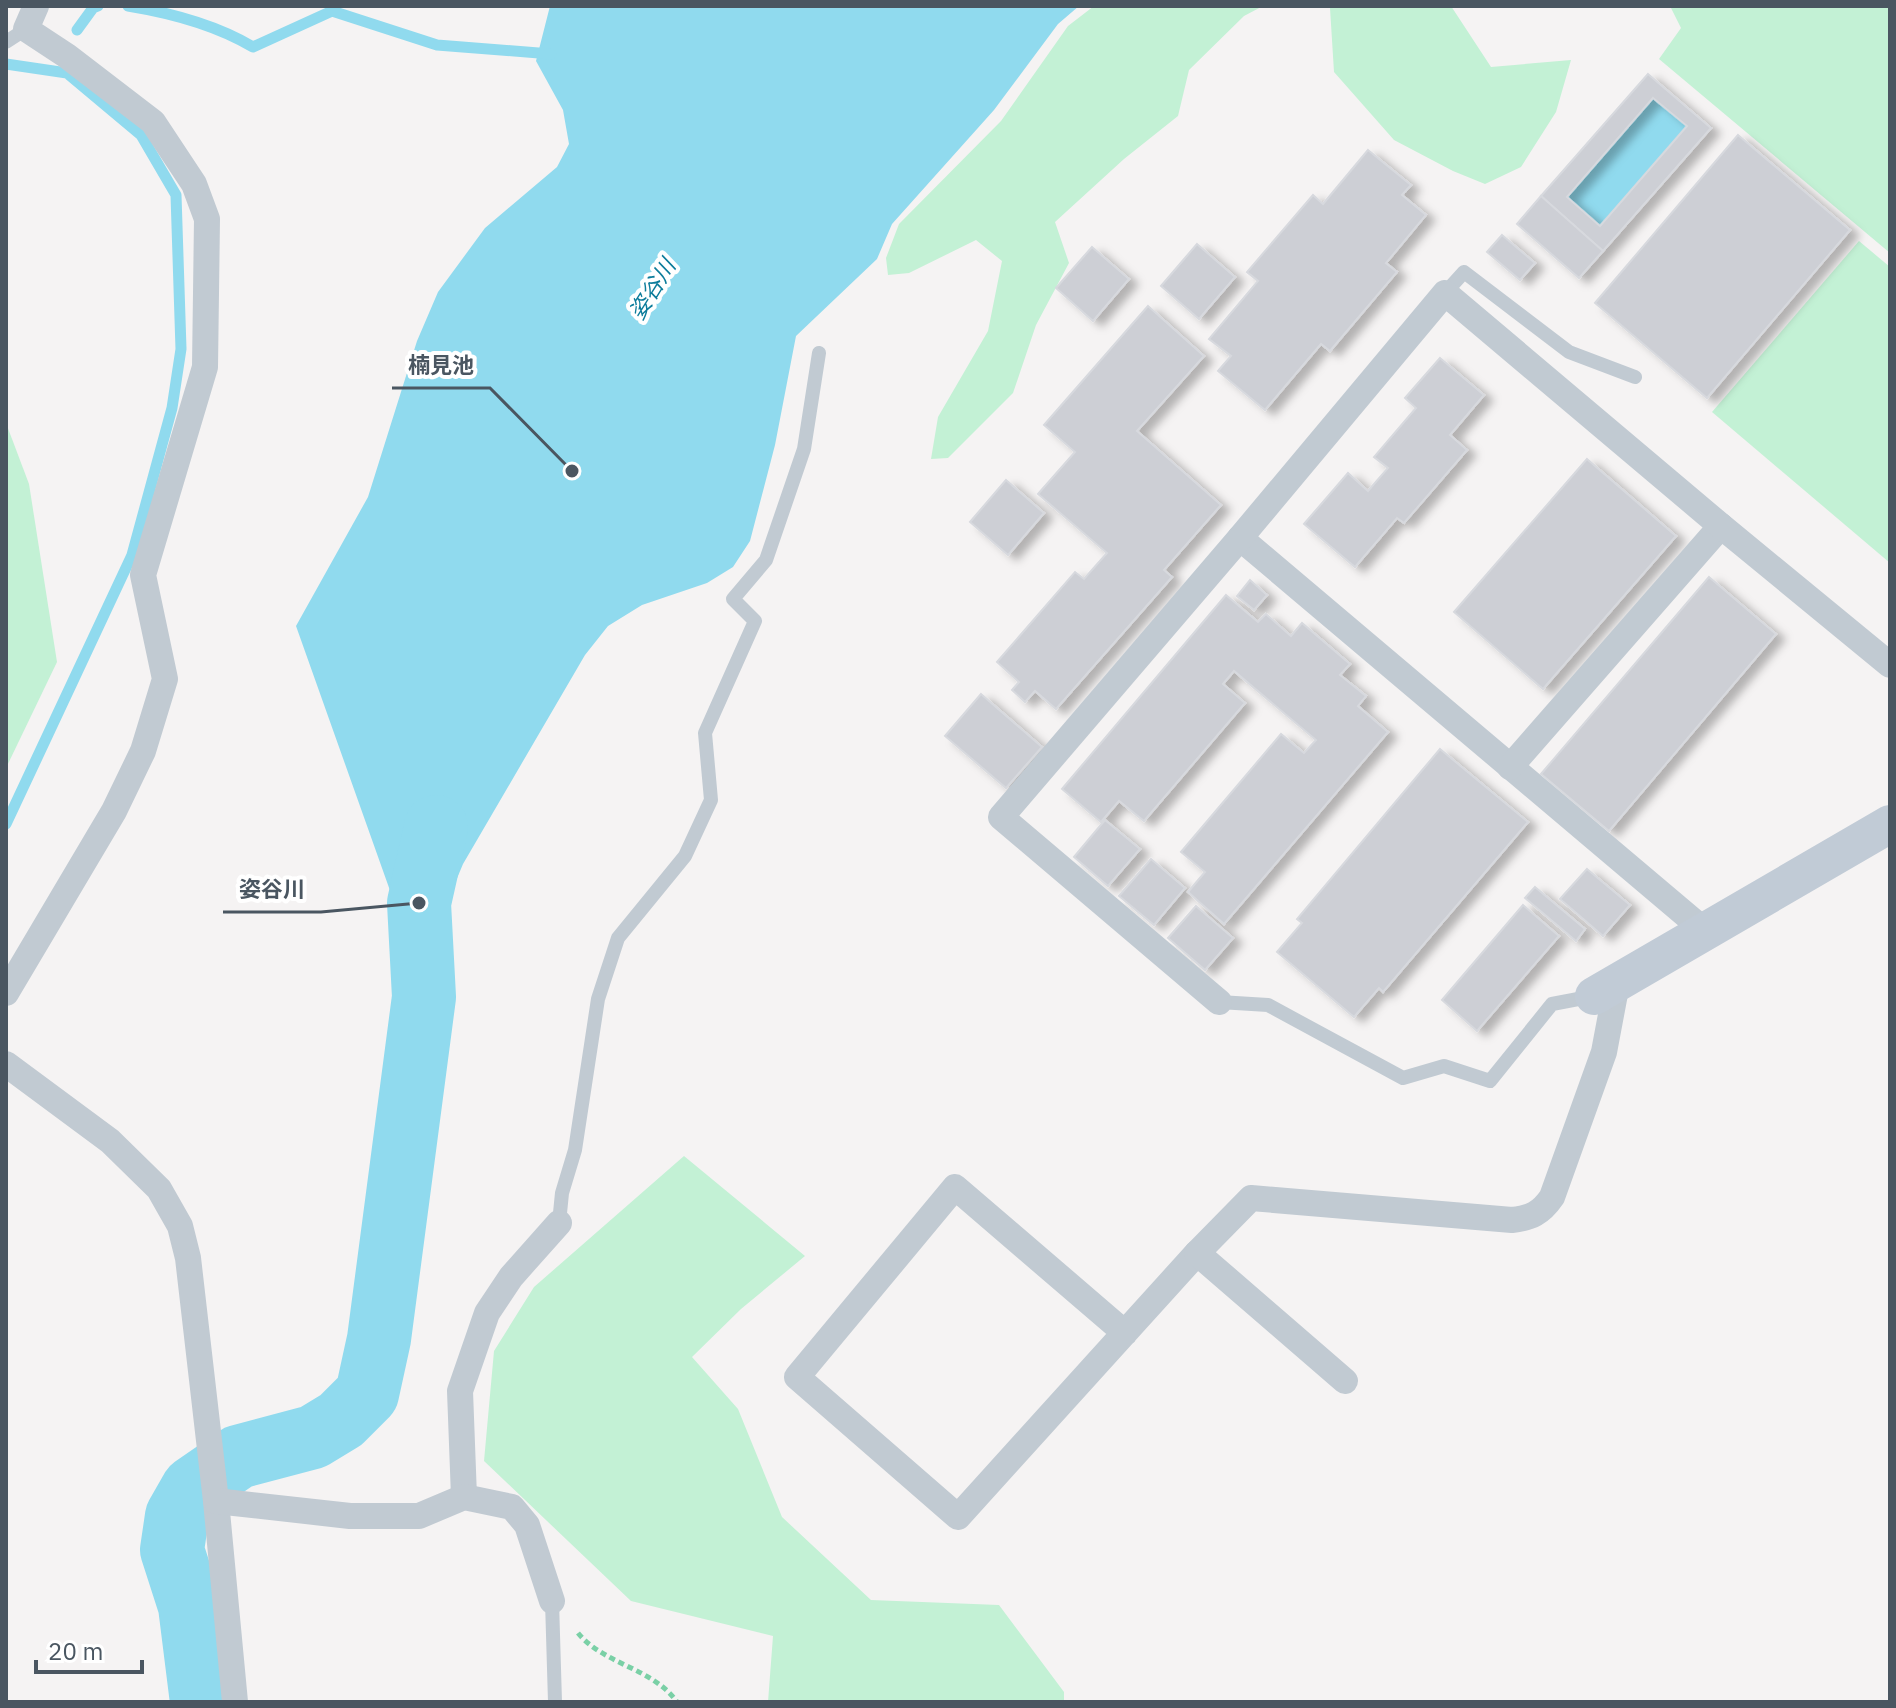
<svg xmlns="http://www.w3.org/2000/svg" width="1896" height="1708" viewBox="0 0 1896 1708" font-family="'IBM Plex Sans','Noto Sans JP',sans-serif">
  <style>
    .green { fill: #c3f1d5 }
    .water { fill: #90daee }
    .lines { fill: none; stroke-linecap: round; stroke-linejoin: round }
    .stream { stroke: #90daee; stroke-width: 11 }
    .river { stroke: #90daee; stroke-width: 64 }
    .building { fill: #cdcfd5; stroke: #d7d9de; stroke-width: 2; fill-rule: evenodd; filter: url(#shadow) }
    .path { stroke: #7ad0a6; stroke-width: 5; stroke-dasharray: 6 4; stroke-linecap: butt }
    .lane { stroke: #c1cad2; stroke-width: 14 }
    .street { stroke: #c1cad2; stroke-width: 26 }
    .secondary { stroke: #c1cbd6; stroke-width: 38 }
    .labels { text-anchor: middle; stroke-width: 8; stroke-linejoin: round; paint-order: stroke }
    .water-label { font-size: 22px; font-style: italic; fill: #0c7c9b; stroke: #fff }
    .leader { fill: none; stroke: #4a5661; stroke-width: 3 }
    .callout-dot { fill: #4a5661; stroke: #fff; stroke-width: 3 }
    .callout-label { font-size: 22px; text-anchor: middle; font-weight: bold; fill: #4a5661; stroke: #fff; stroke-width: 8; stroke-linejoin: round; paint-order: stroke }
  </style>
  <defs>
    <filter id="shadow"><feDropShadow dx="9" dy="5" stdDeviation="4" flood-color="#0004"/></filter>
  </defs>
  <rect width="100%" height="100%" fill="#f5f3f3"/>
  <!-- green -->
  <g class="green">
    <polygon points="1094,6 1263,6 1244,16 1189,70 1178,116 1124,159 1055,222 1069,263 1036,325 1013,393 948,458 931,459 938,417 988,331 1002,261 976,240 909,273 888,275 886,258 899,224 1001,121 1068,26"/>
    <polygon points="1327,6 1451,6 1491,67 1571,60 1556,112 1521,167 1485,184 1453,171 1394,140 1334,72 1330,8"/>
    <polygon points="1670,6 1890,6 1890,253 1659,59 1681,28"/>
    <polygon points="1859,241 1890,267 1890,563 1712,412"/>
    <polygon points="6,423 29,484 57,662 6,768"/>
    <polygon points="684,1156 805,1256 741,1309 692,1357 738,1409 782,1517 871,1600 999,1605 1064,1692 1064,1702 768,1702 773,1636 631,1601 484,1461 494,1351 534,1287"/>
  </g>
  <!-- water -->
  <g class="water">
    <polygon points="550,6 1079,6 1058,24 994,110 892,224 877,259 796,336 775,445 750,541 733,567 707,583 642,605 608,626 585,655 463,864 442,914 398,913 296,626 368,497 417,341 438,292 485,228 557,167 569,144 563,110 536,61"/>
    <polygon points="1653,98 1687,126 1600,226 1567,197"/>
  </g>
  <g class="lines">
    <!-- stream -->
    <g class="stream">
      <path d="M128,6C171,13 216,25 253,47L332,11L437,45L551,54"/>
      <polyline points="77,30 93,8 98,6"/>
      <polyline points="6,64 67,73 141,135 176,195 181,349 172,408 132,555 6,824"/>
    </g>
    <!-- river -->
    <polyline class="river" points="202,1702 190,1606 172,1550 177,1516 193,1488 238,1457 313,1437 341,1420 367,1394 379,1339 424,997 419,903 436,827"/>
  </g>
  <!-- building -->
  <g class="building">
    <path d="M1648,74L1711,128L1603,251L1541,196ZM1653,98L1687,126L1600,226L1567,197Z"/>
    <polygon points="1738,135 1850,230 1707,398 1595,303"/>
    <polygon points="1368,150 1411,185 1402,195 1426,215 1386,263 1397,272 1330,351 1321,344 1265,410 1218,371 1231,356 1209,339 1258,281 1247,272 1313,195 1323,204"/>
    <polygon points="1541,196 1603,251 1579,278 1517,224"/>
    <polygon points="1502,235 1535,263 1520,280 1487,252"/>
    <polygon points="1197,244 1235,277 1199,319 1161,286"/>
    <polygon points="1092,247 1129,279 1093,321 1056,288"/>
    <polygon points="1148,306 1204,356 1137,431 1221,505 1164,570 1172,577 1056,709 1035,691 1025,702 1012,690 1019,682 997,662 1075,572 1084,579 1107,553 1038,494 1075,452 1044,425"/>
    <polygon points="1440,358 1484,395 1450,435 1467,450 1404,523 1397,518 1355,567 1304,524 1348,473 1368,491 1388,468 1374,457 1416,408 1405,398"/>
    <polygon points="1587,459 1676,536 1543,689 1454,612"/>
    <polygon points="1006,480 1044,513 1008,555 970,522"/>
    <polygon points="1709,577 1776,634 1609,831 1541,774"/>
    <polygon points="1250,580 1267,595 1254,610 1237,596"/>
    <polygon points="1226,595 1258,622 1266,614 1291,636 1302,623 1350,664 1340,675 1366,696 1358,706 1388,732 1224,924 1188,892 1205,872 1181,852 1281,734 1304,753 1316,740 1234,671 1223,684 1245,703 1144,821 1119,801 1101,822 1062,789"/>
    <polygon points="981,694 1042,747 1006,788 945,736"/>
    <polygon points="1440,749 1528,822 1383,992 1379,988 1354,1017 1277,952 1302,923 1297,919"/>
    <polygon points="1105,820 1140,849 1108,886 1074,857"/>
    <polygon points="1151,859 1185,888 1154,925 1119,896"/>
    <polygon points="1587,869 1630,905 1603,936 1560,899"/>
    <polygon points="1535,887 1585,929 1576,941 1525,898"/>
    <polygon points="1523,905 1559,936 1477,1031 1442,1000"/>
    <polygon points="1196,906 1233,938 1205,970 1168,938"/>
  </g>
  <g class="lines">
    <!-- path -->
    <path class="path" d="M578,1633C603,1664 653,1668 677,1702"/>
    <!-- lane -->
    <g class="lane">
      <polyline points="6,42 26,29"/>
      <polyline points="1445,293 1464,272 1569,352 1635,377"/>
      <polyline points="1219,1002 1268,1005 1403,1078 1444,1066 1490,1081 1552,1004 1594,996"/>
      <polyline points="559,1223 562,1193 575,1150 598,999 618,938 685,856 711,800 705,733 755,621 733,599 766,560 804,449 819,353"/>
      <polyline points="552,1601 555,1702"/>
    </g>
    <!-- street -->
    <g class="street">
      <polyline points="1240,538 1705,931"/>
      <polyline points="1510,767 1721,526"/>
      <polyline points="6,993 114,811 143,751 165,679 143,575 205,367 207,219 194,184 153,122 67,56 26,29 36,6"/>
      <polyline points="1219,1002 1001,817 1240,538 1445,293 1721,526 1890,665"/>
      <polyline points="6,1064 110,1141 159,1189 180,1226 188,1258 216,1501 235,1702"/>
      <polyline points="1125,1333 955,1187 797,1377 958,1517 1197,1253"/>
      <path d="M1345,1381L1197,1253L1251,1198L1512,1220C1531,1218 1541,1213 1552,1197L1604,1052L1617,983"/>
      <polyline points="464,1497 460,1391 487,1313 511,1277 559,1223"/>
      <polyline points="216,1501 350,1516 419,1516 464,1497 512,1507 527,1525 552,1601"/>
    </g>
    <!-- secondary -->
    <polyline class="secondary" points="1594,996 1890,824"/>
  </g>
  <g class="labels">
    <!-- water labels -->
    <g class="water-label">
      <text transform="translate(652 289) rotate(-58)" y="8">姿谷川</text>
    </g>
  </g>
  <!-- callouts -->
  <path class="leader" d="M572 471L490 388H392M419 903L321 912H223"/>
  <g class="callout-dot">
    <circle cx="572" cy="471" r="8"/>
    <circle cx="419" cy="903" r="8"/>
  </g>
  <g class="callout-label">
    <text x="441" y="373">楠見池</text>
    <text x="272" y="897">姿谷川</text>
  </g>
  <!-- border -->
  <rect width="1896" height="1708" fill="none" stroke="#4a5661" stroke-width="16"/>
  <!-- scale -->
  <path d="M36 1660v12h106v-12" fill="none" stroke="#4a5661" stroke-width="4"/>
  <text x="48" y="1660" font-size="24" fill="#4a5661" stroke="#ffffff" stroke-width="6" paint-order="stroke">20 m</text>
</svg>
